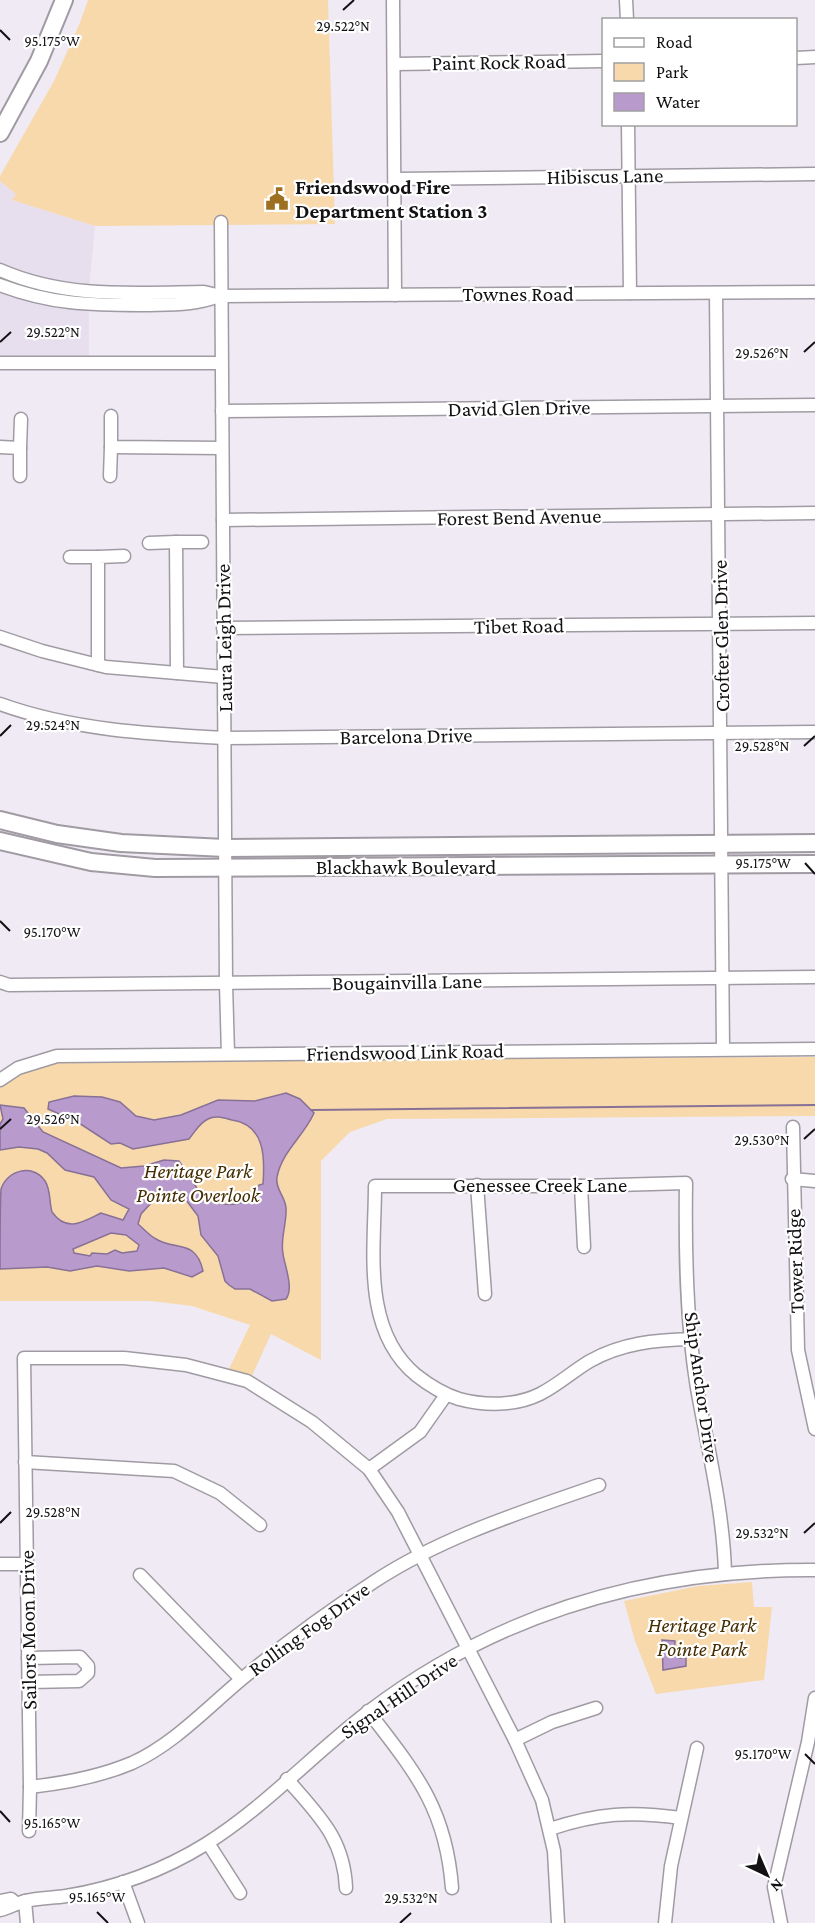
<svg xmlns="http://www.w3.org/2000/svg" width="815" height="1923" viewBox="0 0 815 1923" font-family="'Crimson Pro',serif">
  <style>
    .built { fill: #e7deee }
    .green { fill: #f8d9ac }
    .water { fill: #b99acd; stroke: #877196; stroke-width: 1.5; fill-rule: evenodd }
    .lines { fill: none; stroke-linecap: round; stroke-linejoin: round }
    .stream { stroke: #877196; stroke-width: 2 }
    .minor-casing { stroke: #a09ba3; stroke-width: 15 }
    .major-casing { stroke: #a09ba3; stroke-width: 20 }
    .minor { stroke: #fff; stroke-width: 12 }
    .major { stroke: #fff; stroke-width: 16 }
    .ticks { fill: none; stroke: #131114; stroke-width: 2 }
    .labels { text-anchor: middle; stroke-width: 4.5; stroke-linejoin: round; paint-order: stroke }
    .street-label { font-size: 21px; fill: #131114; stroke: #fff }
    .poi-label { font-size: 21px; font-weight: bold; fill: #131114; stroke: #fff; text-anchor: start }
    .park-label { font-size: 21px; font-style: italic; fill: #442d00; stroke: #fff }
    .ticks-label { font-size: 15px; text-anchor: middle; fill: #131114; stroke: #fff; stroke-width: 4.5; stroke-linejoin: round; paint-order: stroke }
  </style>
  <rect width="100%" height="100%" fill="#f0eaf4"/>
  <!-- built -->
  <polygon class="built" points="0,181 16,194 12,200 95,226 89,288 89,357 0,359"/>
  <!-- green -->
  <g class="green">
    <polygon points="88,0 328,0 335,224 95,226 12,200 16,194 0,181 0,176 54,81 79,25"/>
    <polygon points="815,1057 815,1116 387,1119 350,1132 321,1161 321,1360 271,1334 251,1378 229,1369 250,1325 192,1306 151,1301 0,1301 0,1087 22,1071 57,1061"/>
    <polygon points="752,1582 754,1607 772,1607 764,1680 656,1694 635,1641 624,1601 698,1586"/>
  </g>
  <!-- water -->
  <g class="water">
    <path d="M286,1093L300,1099L314,1113C304,1136 282,1151 277,1177C275,1189 285,1196 286,1208C287,1223 280,1239 283,1254C285,1267 294,1288 286,1299L272,1301L250,1289H235L229,1285L225,1281L218,1256L201,1235L198,1216L186,1200L162,1197L153,1201L141,1214L138,1224C144,1229 150,1236 156,1239C176,1251 196,1239 203,1271L192,1277L164,1268L129,1271L97,1266L70,1271L47,1267L0,1269C0,1249 0,1206 1,1189C7,1170 33,1163 45,1181C51,1190 49,1202 52,1212C67,1233 83,1222 101,1213L123,1220L129,1209L111,1200L94,1177L65,1170L47,1153L38,1149L19,1147L0,1150V1124L3,1119L0,1105L24,1108L43,1132L121,1168L144,1166L164,1160L179,1161L206,1202L211,1198C226,1210 253,1205 259,1185L263,1184C265,1157 265,1125 232,1120C224,1118 216,1115 208,1119C199,1123 195,1132 189,1139L133,1149L120,1143L111,1144L79,1123L48,1109L49,1102L74,1096L102,1097L120,1102L136,1116L154,1120L181,1115L218,1100L255,1101ZM111,1233L126,1235L139,1245L137,1251L122,1253L115,1250L107,1254L92,1253L90,1256L74,1253L73,1249Z"/>
    <polygon points="662,1640 675,1641 674,1654 678,1658 686,1658 686,1666 663,1670"/>
  </g>
  <g class="lines">
    <!-- stream -->
    <polyline class="stream" points="311,1110 815,1105"/>
    <!-- minor casing -->
    <g class="minor-casing">
      <g id="minor">
        <polyline points="393,0 395,295"/>
        <polyline points="626,0 627,20"/>
        <polyline points="796,58 815,57"/>
        <polyline points="395,64 604,61"/>
        <polyline points="628,124 630,293"/>
        <polyline points="396,179 815,174"/>
        <polyline points="221,222 226,984 228,1054"/>
        <path d="M0,270C66,299 134,293 204,292L221,296L815,292"/>
        <path d="M0,285C50,304 89,305 142,305C170,304 192,306 219,296"/>
        <polyline points="716,293 723,1049"/>
        <polyline points="0,363 221,363"/>
        <polyline points="222,411 815,405"/>
        <polyline points="111,416 111,447 222,448"/>
        <polyline points="0,447 20,448 20,476"/>
        <polyline points="20,448 21,419"/>
        <polyline points="110,476 111,447"/>
        <polyline points="223,520 815,513"/>
        <polyline points="149,543 176,542"/>
        <polyline points="70,557 98,557"/>
        <polyline points="223,628 815,623"/>
        <polyline points="0,637 42,651 106,667 224,677"/>
        <polyline points="98,665 98,557 124,556"/>
        <polyline points="177,673 176,542 202,542"/>
        <path d="M0,704C72,730 149,734 225,738L815,732"/>
        <polyline points="0,982 9,985 815,977"/>
        <polyline points="0,1080 18,1068 57,1056 815,1049"/>
        <polyline points="793,1127 798,1350 815,1429"/>
        <polyline points="792,1179 815,1181"/>
        <polyline points="477,1185 485,1294"/>
        <polyline points="581,1186 584,1247"/>
        <path d="M691,1339C655,1340 622,1343 590,1361C573,1371 558,1385 540,1394C516,1406 485,1406 459,1399C443,1394 430,1386 416,1375C361,1329 375,1249 375,1186H581L686,1183C685,1250 686,1321 697,1388C708,1450 723,1509 725,1572"/>
        <polyline points="25,1462 174,1471 220,1493 260,1525"/>
        <polyline points="369,1469 420,1432 446,1395"/>
        <polyline points="0,1564 27,1564"/>
        <polyline points="140,1575 241,1679"/>
        <polyline points="28,1658 80,1657 88,1666 88,1673 79,1681 29,1682"/>
        <path d="M368,1711C415,1772 446,1808 452,1888"/>
        <polyline points="515,1740 552,1722 596,1708"/>
        <path d="M287,1779C318,1815 344,1838 346,1888"/>
        <path d="M30,1787C66,1783 99,1777 132,1763C174,1744 208,1707 243,1678C285,1643 329,1611 375,1581C444,1536 522,1512 599,1485"/>
        <path d="M550,1829C598,1813 631,1811 681,1818"/>
        <polyline points="29,1831 30,1787 24,1358 124,1358 186,1365 247,1381 312,1422 369,1469 398,1512 515,1740 542,1800 554,1851 558,1923"/>
        <polyline points="208,1843 240,1893"/>
        <polyline points="123,1882 138,1923"/>
        <polyline points="0,1901 11,1899 17,1904"/>
        <polyline points="25,1901 27,1923"/>
        <path d="M0,1910C10,1908 16,1903 25,1901C39,1898 53,1898 66,1896C115,1888 164,1870 206,1844C265,1807 313,1754 368,1712C499,1612 652,1569 815,1570"/>
        <polyline points="665,1923 671,1866 697,1748"/>
        <polyline points="781,1923 774,1887 808,1742 815,1698"/>
      </g>
    </g>
    <!-- major casing -->
    <g class="major-casing">
      <g id="major">
        <polyline points="0,133 39,61 64,0"/>
        <polyline points="0,820 57,834 121,843 225,848 815,843"/>
        <polyline points="0,841 91,862 155,868 815,864"/>
      </g>
    </g>
    <!-- minor -->
    <use href="#minor" class="minor"/>
    <!-- major -->
    <use href="#major" class="major"/>
  </g>
  <!-- ticks -->
  <path class="ticks" d="M343,10L354,0M0,30L10,40M0,342L11,332M804,352L815,342M0,736L11,725M804,746L815,736M805,863L815,874M0,921L10,931M0,1129L11,1119M804,1139L815,1129M0,1523L11,1512M804,1533L815,1523M805,1754L815,1764M0,1811L10,1822M97,1912L108,1923M400,1923L411,1913"/>
  <!-- icons -->
  <defs>
    <g id="civic-bare" transform="scale(1.8)"><path d="M-.6-6.5H3V-4.5H.6V-3L4-1V1h2V6H-6V1h2V-1L-.6-3ZM-1.2 2.5V6h2.4V2.5Z" fill="#9c7020" stroke="#fff" stroke-width="2.5" paint-order="stroke"/></g>
  </defs>
  <g fill-rule="evenodd">
    <use href="#civic-bare" x="277" y="199"/>
  </g>
  <g class="labels">
    <!-- street labels -->
    <g class="street-label">
      <text transform="translate(499 62) rotate(-1)" y="7">Paint Rock Road</text>
      <text transform="translate(605 176) rotate(-1)" y="7">Hibiscus Lane</text>
      <text x="518" y="301">Townes Road</text>
      <text transform="translate(519 408) rotate(-1)" y="7">David Glen Drive</text>
      <text transform="translate(519 517) rotate(-1)" y="7">Forest Bend Avenue</text>
      <text transform="translate(519 626) rotate(-1)" y="7">Tibet Road</text>
      <text transform="translate(721 636) rotate(-91)" y="7">Crofter Glen Drive</text>
      <text transform="translate(224 638) rotate(-91)" y="7">Laura Leigh Drive</text>
      <text transform="translate(406 736) rotate(-1)" y="7">Barcelona Drive</text>
      <text x="406" y="874">Blackhawk Boulevard</text>
      <text transform="translate(407 982) rotate(-1)" y="7">Bougainvilla Lane</text>
      <text transform="translate(405 1052) rotate(-1)" y="7">Friendswood Link Road</text>
      <text x="540" y="1192">Genessee Creek Lane</text>
      <text transform="translate(795 1261) rotate(-92)" y="7">Tower Ridge</text>
      <text transform="translate(702 1387) rotate(82)" y="7">Ship Anchor Drive</text>
      <text transform="translate(309 1629) rotate(-36)" y="7">Rolling Fog Drive</text>
      <text transform="translate(28 1630) rotate(-91)" y="7">Sailors Moon Drive</text>
      <text transform="translate(399 1696) rotate(-34)" y="7">Signal Hill Drive</text>
    </g>
    <!-- poi labels -->
    <g class="poi-label">
      <text x="295" y="194">Friendswood Fire<tspan x="295" dy="24">Department Station 3</tspan></text>
    </g>
    <!-- park labels -->
    <g class="park-label">
      <text x="198" y="1178">Heritage Park<tspan x="198" dy="24">Pointe Overlook</tspan></text>
      <text x="702" y="1632">Heritage Park<tspan x="702" dy="24">Pointe Park</tspan></text>
    </g>
  </g>
  <g class="ticks-label">
    <text x="343" y="31">29.522°N</text>
    <text x="52" y="46">95.175°W</text>
    <text x="53" y="337">29.522°N</text>
    <text x="762" y="358">29.526°N</text>
    <text x="53" y="730">29.524°N</text>
    <text x="762" y="751">29.528°N</text>
    <text x="763" y="868">95.175°W</text>
    <text x="52" y="937">95.170°W</text>
    <text x="53" y="1124">29.526°N</text>
    <text x="762" y="1145">29.530°N</text>
    <text x="53" y="1517">29.528°N</text>
    <text x="762" y="1538">29.532°N</text>
    <text x="763" y="1759">95.170°W</text>
    <text x="52" y="1828">95.165°W</text>
    <text x="97" y="1902">95.165°W</text>
    <text x="411" y="1903">29.532°N</text>
  </g>
  <!-- legend -->
  <rect x="602" y="18" width="195" height="108" fill="#ffffff" stroke="#a1a0a1" stroke-width="1.5"/>
  <rect x="614" y="38" width="30" height="9" fill="#ffffff" stroke="#a1a0a1" stroke-width="1.5"/>
  <text x="656" y="48" font-size="18" fill="#131114">Road</text>
  <rect x="614" y="63" width="30" height="18" fill="#f8d9ac" stroke="#a1a0a1" stroke-width="1.5"/>
  <text x="656" y="78" font-size="18" fill="#131114">Park</text>
  <rect x="614" y="93" width="30" height="18" fill="#b99acd" stroke="#a1a0a1" stroke-width="1.5"/>
  <text x="656" y="108" font-size="18" fill="#131114">Water</text>
  <!-- north arrow -->
  <g transform="translate(767 1875) rotate(136)" stroke="#ffffff" stroke-width="4.5" paint-order="stroke">
  <path d="M0-4.5L10 22L0 15L-10 22Z" fill="#131114"/>
  <text y="-9" font-size="16" font-weight="bold" text-anchor="middle" fill="#131114">N</text>
  </g>
</svg>
